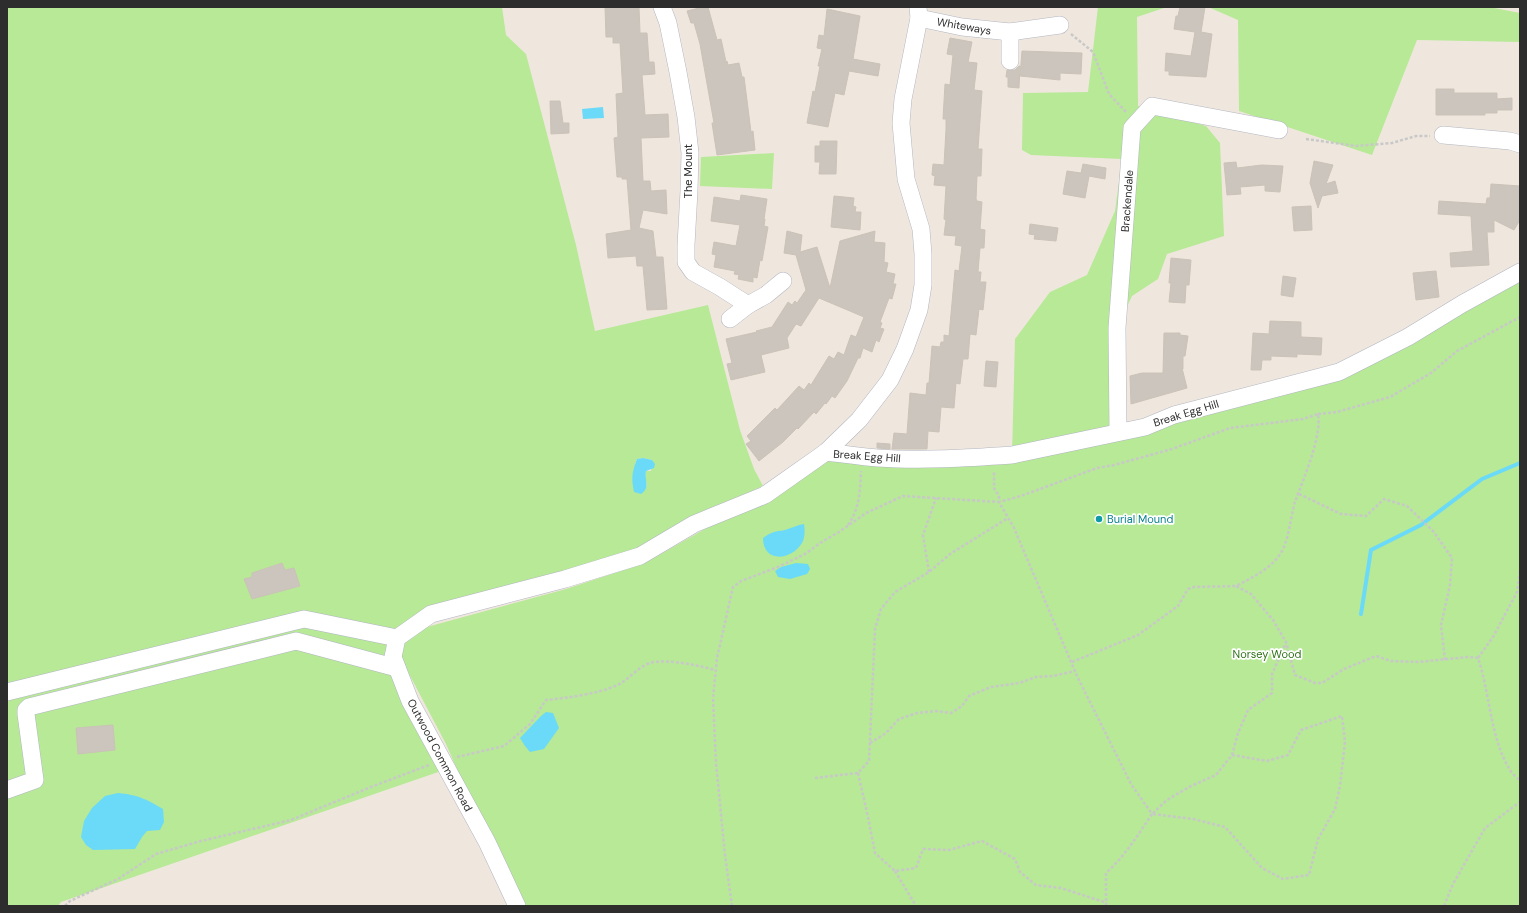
<svg xmlns="http://www.w3.org/2000/svg" width="1527" height="913" viewBox="0 0 1527 913" font-family="'DM Sans',sans-serif">
  <style>
    .green { fill: #b7e997; fill-rule: evenodd }
    .water { fill: #6adaf8 }
    .lines { fill: none; stroke-linecap: round; stroke-linejoin: round }
    .stream { stroke: #6adaf8; stroke-width: 4 }
    .building { fill: #cbc5bd; stroke: #cbc3b7 }
    .minor-casing { stroke: #b2b6c1; stroke-width: 18 }
    .path { stroke: #c8c8c8; stroke-width: 2.5; stroke-dasharray: 3 2; stroke-linecap: butt }
    .minor { stroke: #fff; stroke-width: 17 }
    .culture-dot { fill: #0f9aa8; stroke: #fff; stroke-width: 1.5 }
    .labels { text-anchor: middle; stroke-width: 3.5; stroke-linejoin: round; paint-order: stroke }
    .street-label { font-size: 11px; fill: #2d2d2d; stroke: #fff }
    .culture-label { font-size: 11px; fill: #0d838f; stroke: #fff; text-anchor: start }
    .park-label { font-size: 11px; fill: #2d7115; stroke: #fff }
  </style>
  <rect width="100%" height="100%" fill="#efe7de"/>
  <!-- green -->
  <g class="green">
    <path d="M7,7H502L506,35L526,54L576,245L595,331L708,305L740,430L754,469L763,486L688,519L637,552L436,607L416,630L566,589L645,563L828,459L993,460L1338,373L1520,275V906H517L446,744L407,670L447,769L61,902L58,906H7ZM643,458L652,460L651,471H646L645,476L647,487L635,464L637,459Z"/>
    <polygon points="1098,7 1167,7 1137,17 1138,106 1206,126 1220,143 1224,236 1167,254 1158,279 1132,296 1117,328 1118,432 1012,455 1015,339 1050,292 1087,275 1115,211 1122,159 1031,155 1022,150 1023,93 1088,92"/>
    <polygon points="1208,7 1489,7 1520,13 1520,42 1417,40 1372,155 1239,111 1238,20"/>
    <polygon points="774,153 772,189 700,186 701,157"/>
  </g>
  <!-- water -->
  <g class="water">
    <polygon points="603,107 604,118 583,119 582,109"/>
    <path d="M643,458L652,460L655,464L654,468L646,471C644,481 651,487 641,494L634,492C631,478 632,472 637,459Z"/>
    <path d="M804,524C805,530 805,538 802,543C791,561 763,563 763,538C773,531 774,532 785,530C792,528 797,525 804,524Z"/>
    <polygon points="796,563 808,564 810,569 807,574 790,579 778,577 775,571 781,567"/>
    <polygon points="546,712 553,713 559,728 544,749 530,752 525,746 520,738 541,716"/>
    <path d="M118,793C138,795 146,799 163,809L164,822L160,830L147,831L142,837L135,849L93,850L86,845L81,837L84,821L92,808L105,796Z"/>
  </g>
  <g class="lines">
    <!-- stream -->
    <polyline class="stream" points="1361,614 1371,550 1421,525 1482,479 1520,463"/>
  </g>
  <!-- building -->
  <g class="building">
    <polygon points="605,7 639,7 640,33 647,33 649,62 654,62 655,74 642,75 645,115 668,114 669,137 641,138 643,181 650,181 651,191 666,190 667,214 643,210 639,228 653,231 656,257 663,257 667,309 647,310 643,266 637,266 636,256 608,258 606,234 631,230 627,179 622,179 622,177 617,177 614,138 618,137 616,94 623,93 620,43 613,43 613,37 606,37"/>
    <polygon points="703,7 708,7 717,40 721,39 726,62 727,61 728,65 739,63 742,77 744,77 751,132 753,131 755,150 717,155 712,123 714,123 700,44 694,23 691,23 687,11"/>
    <polygon points="1180,7 1205,7 1201,32 1212,34 1206,77 1169,75 1169,71 1165,71 1166,53 1191,56 1195,32 1174,29 1176,16 1178,16"/>
    <polygon points="827,9 860,16 853,59 880,64 878,76 849,71 844,95 835,93 828,127 807,123 813,91 815,92 820,66 818,66 822,49 817,48 819,35 824,36"/>
    <polygon points="950,38 972,42 968,62 977,63 974,90 982,91 978,149 982,149 981,176 977,176 976,199 977,201 982,202 980,229 985,230 984,248 980,248 978,272 981,272 980,282 986,282 983,310 979,309 976,335 970,334 968,359 963,359 960,384 956,383 954,408 941,407 939,432 928,431 927,449 892,449 894,433 907,434 910,393 926,395 927,383 929,383 932,346 940,347 941,342 944,342 944,335 949,336 955,270 959,271 962,246 955,245 956,236 944,235 946,220 944,219 946,186 934,185 935,176 932,175 933,164 944,165 946,129 946,119 943,119 945,84 950,85 953,55 947,54"/>
    <polygon points="1022,51 1082,53 1081,74 1060,73 1060,80 1020,76"/>
    <polygon points="1019,66 1020,66 1019,88 1008,87 1008,77 1006,77 1007,70 1015,70"/>
    <polygon points="1436,89 1454,89 1454,93 1497,93 1497,99 1512,98 1512,110 1497,110 1497,113 1485,113 1485,115 1436,115"/>
    <polygon points="550,101 560,101 563,123 569,123 569,133 551,134"/>
    <polygon points="820,141 837,141 836,174 819,174 820,162 815,162 815,146 820,146"/>
    <polygon points="1314,161 1333,165 1326,184 1335,181 1338,193 1322,196 1318,208 1310,183"/>
    <polygon points="1236,162 1237,168 1262,165 1283,166 1280,192 1265,191 1265,185 1240,187 1241,194 1227,195 1224,163"/>
    <polygon points="1083,164 1106,168 1105,179 1089,176 1085,198 1063,194 1067,171 1081,173"/>
    <polygon points="1491,184 1520,186 1520,220 1514,230 1494,220 1494,232 1487,232 1489,265 1451,267 1450,253 1473,251 1471,216 1438,214 1439,201 1486,204 1487,198 1490,198"/>
    <polygon points="741,195 767,199 764,219 765,219 764,226 768,227 762,261 760,260 757,278 753,277 753,282 738,279 739,275 734,274 735,271 714,267 716,255 712,254 714,242 736,246 740,225 711,221 714,197 740,201"/>
    <polygon points="834,196 854,198 853,206 856,207 855,212 861,212 860,230 831,227"/>
    <polygon points="1311,206 1312,230 1294,231 1292,207"/>
    <polygon points="1030,224 1058,228 1056,241 1034,239 1035,235 1029,234"/>
    <polygon points="787,231 802,235 800,252 817,247 830,288 840,241 875,231 874,242 885,243 884,262 888,263 886,272 895,274 893,284 896,284 892,299 889,298 880,322 882,323 880,328 884,329 879,342 876,340 872,352 863,348 860,358 858,358 847,381 835,398 832,396 826,404 825,403 816,414 814,412 798,429 797,428 783,442 759,461 746,444 751,441 747,436 775,408 777,410 799,386 804,390 809,383 811,385 829,356 834,359 838,352 844,355 851,335 856,337 864,317 819,298 801,326 796,324 787,338 789,348 761,355 765,372 731,380 727,364 732,363 726,339 757,332 756,331 772,327 788,302 792,305 795,301 797,303 806,290 796,255 784,253"/>
    <polygon points="1171,258 1191,260 1189,285 1186,285 1185,303 1169,302 1171,283 1169,283"/>
    <polygon points="1436,271 1439,297 1416,300 1413,273"/>
    <polygon points="1283,276 1296,278 1293,297 1281,295"/>
    <polygon points="1270,321 1301,322 1301,337 1322,338 1321,355 1297,354 1297,357 1271,356 1271,360 1262,360 1261,370 1251,370 1253,333 1269,334"/>
    <polygon points="1164,333 1180,333 1180,335 1188,336 1185,356 1183,356 1183,369 1182,368 1187,388 1131,404 1130,376 1142,373 1163,373"/>
    <polygon points="986,361 998,362 996,387 984,386"/>
    <polygon points="877,443 890,444 890,449 877,448"/>
    <polygon points="282,563 285,570 294,568 300,586 252,599 244,579 252,577 252,573"/>
    <polygon points="113,725 115,750 78,754 76,728"/>
  </g>
  <g class="lines">
    <!-- minor casing -->
    <g class="minor-casing">
      <g id="minor">
        <polyline points="662,7 668,23 678,72 686,117 690,153 689,191 686,245 686,262 693,272 720,287 748,305 766,295 783,281"/>
        <polyline points="919,18 962,27 1010,32 1060,25"/>
        <polyline points="1010,61 1010,32"/>
        <polyline points="1443,135 1510,141 1520,144"/>
        <polyline points="730,319 748,305"/>
        <polyline points="1118,432 1117,328 1132,128 1152,106 1279,130"/>
        <path d="M826,452C844,454 861,457 878,458C922,461 968,458 1012,455L1145,427L1174,415L1339,372L1408,337L1462,304L1520,272"/>
        <polyline points="7,692 304,619 397,638"/>
        <polyline points="7,790 35,780 26,714 26,710 29,707 296,641 397,668"/>
        <polyline points="517,906 487,842 410,701 393,657 397,638 431,614 565,579 640,556 694,524 765,495 826,452 859,420 890,380 905,349 919,310 923,285 923,254 921,229 906,179 901,123 903,99 919,18 918,7"/>
      </g>
    </g>
    <!-- path -->
    <g class="path">
      <polyline points="1071,34 1093,52 1109,94 1127,113"/>
      <polyline points="1306,139 1356,146 1392,143 1416,136 1430,136"/>
      <polyline points="1318,414 1337,412 1390,397 1431,373 1457,351 1520,317"/>
      <polyline points="1299,494 1341,514 1366,516 1384,499 1407,506 1433,531 1452,558 1450,585 1441,625 1445,660"/>
      <path d="M848,525C860,508 860,490 861,471"/>
      <polyline points="929,572 923,535 936,498"/>
      <polyline points="1478,658 1493,637 1517,592 1520,570"/>
      <polyline points="1072,662 1138,635 1178,606 1188,589 1194,587 1236,586"/>
      <polyline points="870,743 886,733 899,719 917,713 936,711 951,713 962,706 969,696 991,687 1019,683 1036,677 1053,676 1075,671"/>
      <polyline points="1232,755 1267,761 1288,755 1301,730 1342,716 1345,742 1340,786 1335,809 1318,839 1309,875 1283,879 1262,868 1225,827 1193,819 1152,814 1167,800 1189,787 1216,775 1232,755 1238,733 1248,710 1272,693 1272,674 1286,643"/>
      <path d="M457,757L504,746L530,724L546,700C566,698 597,694 615,686C629,681 639,664 654,662C675,660 696,665 715,670"/>
      <polyline points="858,773 868,817 875,853 895,871 916,868 923,849 949,850 982,841 1015,859 1020,872 1036,885 1061,888 1107,903"/>
      <polyline points="815,778 858,773 869,761 875,629 881,609 895,592 929,572 950,554 1008,518"/>
      <polyline points="895,871 916,906"/>
      <polyline points="65,906 70,901 118,879 156,854 201,841 291,820 371,787 429,765"/>
      <polyline points="732,906 725,855 716,763 713,698 717,658 733,587 741,581 778,567 805,554 820,543 839,532 866,513 903,496 999,502 999,496 994,488 994,471"/>
      <path d="M1106,906V873C1125,856 1138,835 1152,814L1131,784L1077,676L1014,528L999,502L1021,496L1097,468L1114,465L1172,449L1230,428L1271,423L1303,419L1318,414C1322,438 1303,479 1295,502C1290,518 1289,544 1278,557C1267,571 1251,578 1236,586L1251,594L1273,620L1286,642L1295,675L1315,683H1322L1344,669L1376,656L1391,661L1419,662L1467,657L1478,658C1490,693 1490,738 1510,770C1512,774 1517,777 1520,781"/>
      <polyline points="1444,906 1453,884 1485,828 1520,802"/>
    </g>
    <!-- minor -->
    <use href="#minor" class="minor"/>
  </g>
  <!-- markers -->
  <circle class="culture-dot" cx="1099" cy="519" r="4"/>
  <g class="labels">
    <!-- street labels -->
    <g class="street-label">
      <text transform="translate(964 26) rotate(10)" y="4">Whiteways</text>
      <text transform="translate(688 171) rotate(-90)" y="4">The Mount</text>
      <text transform="translate(1127 201) rotate(-86)" y="4">Brackendale</text>
      <text transform="translate(1186 413) rotate(-17)" y="4">Break Egg Hill</text>
      <text transform="translate(867 456) rotate(4)" y="4">Break Egg Hill</text>
      <text transform="translate(440 755) rotate(62)" y="4">Outwood Common Road</text>
    </g>
    <!-- culture labels -->
    <g class="culture-label">
      <text x="1107" y="523">Burial Mound</text>
    </g>
    <!-- park labels -->
    <g class="park-label">
      <text x="1267" y="658">Norsey Wood</text>
    </g>
  </g>
  <!-- border -->
  <rect width="1527" height="913" fill="none" stroke="#2d2d2d" stroke-width="16"/>
</svg>
